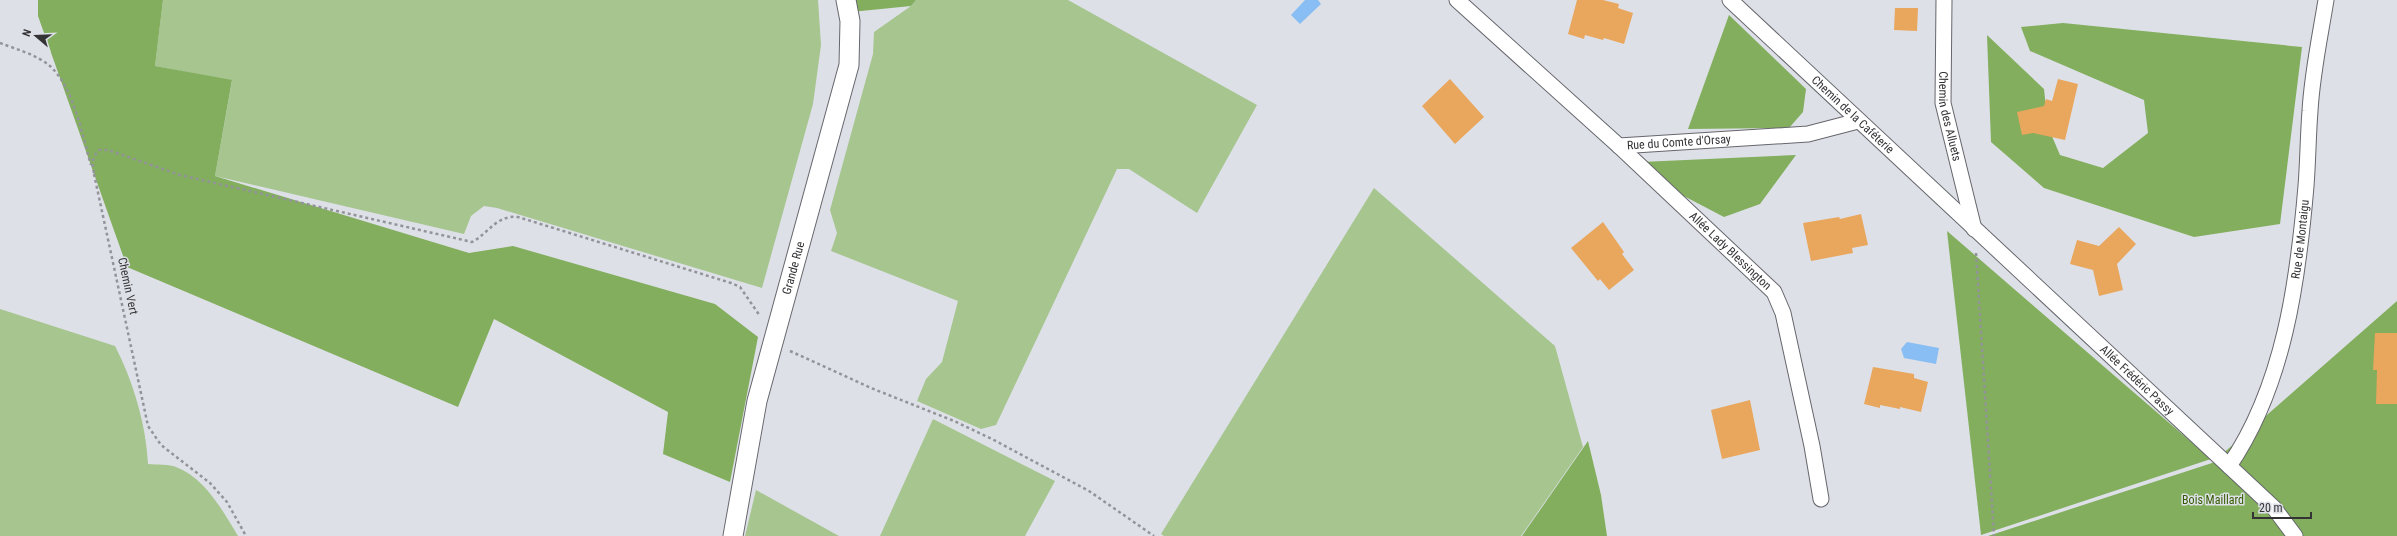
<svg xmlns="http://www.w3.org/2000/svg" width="2397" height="536" viewBox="0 0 2397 536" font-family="'Roboto Condensed',sans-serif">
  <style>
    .green { fill: #a6c58f }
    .forest { fill: #82ae5d }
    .water { fill: #88bef3 }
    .building { fill: #e9a65d }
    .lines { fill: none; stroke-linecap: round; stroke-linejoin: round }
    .minor-casing { stroke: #66676d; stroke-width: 17 }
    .tertiary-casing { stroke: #66676d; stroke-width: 21 }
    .path { stroke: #929499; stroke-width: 2.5; stroke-dasharray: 3 3; stroke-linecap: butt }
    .minor { stroke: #fff; stroke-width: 15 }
    .tertiary { stroke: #fff; stroke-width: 19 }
    .labels { text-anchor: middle; stroke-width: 3; stroke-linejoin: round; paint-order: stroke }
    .street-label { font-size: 12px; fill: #333336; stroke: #dee0e7 }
    .park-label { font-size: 12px; fill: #345b00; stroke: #dee0e7 }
  </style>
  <rect width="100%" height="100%" fill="#dee0e7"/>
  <!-- green -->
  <g class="green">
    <polygon points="163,0 818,0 821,45 813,104 762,288 497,208 484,206 471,216 464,234 215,176 232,81 155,66"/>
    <polygon points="916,0 1068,0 1257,105 1197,213 1129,169 1117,169 996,425 981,429 917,401 926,379 942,362 958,301 831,251 837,233 830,210 873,54 874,32 911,6"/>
    <polygon points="1374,188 1555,346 1583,447 1521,536 1164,536 1161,534"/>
    <path d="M0,309L115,346C133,381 146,424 148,464C157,465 169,464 176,467C205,478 223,511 238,536H0Z"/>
    <polygon points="933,419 1055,481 1025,536 880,536"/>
    <polygon points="756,490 839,536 745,536"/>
  </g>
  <!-- forest -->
  <g class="forest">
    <polygon points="38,0 163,0 155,66 232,80 215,176 469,253 513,246 715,304 758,337 730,482 663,454 668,412 494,319 458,407 127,267 38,16"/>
    <polygon points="849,0 916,0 911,6 851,12"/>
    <polygon points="1729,15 1806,89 1803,112 1789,128 1688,129"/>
    <polygon points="2063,23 2302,47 2280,224 2194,237 2044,188 1991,142 1987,35 2044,89 2048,127 2060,155 2103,168 2148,133 2144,100 2030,51 2021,27"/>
    <polygon points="1796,155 1760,204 1724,217 1680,194 1641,162"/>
    <polygon points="1947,231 2211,459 1981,535"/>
    <polygon points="2397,301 2397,536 1988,536 2212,463"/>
    <polygon points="1588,441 1601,495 1607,536 1522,536"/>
  </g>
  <!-- water -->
  <g class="water">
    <polygon points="1305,0 1318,0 1321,4 1300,24 1291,15"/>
    <polygon points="1907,342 1939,348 1936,364 1904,358 1901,349"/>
  </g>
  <!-- building -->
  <g class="building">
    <polygon points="1577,0 1603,0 1619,4 1618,8 1633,13 1624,44 1604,38 1603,40 1585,35 1584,39 1568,34"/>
    <polygon points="1895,8 1918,8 1917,31 1894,30"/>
    <polygon points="1450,79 1484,117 1455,144 1422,106"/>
    <polygon points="2058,79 2078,84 2065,140 2033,133 2022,135 2017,112 2044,106 2046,99 2052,101"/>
    <polygon points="1861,214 1868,245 1852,248 1853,253 1811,261 1803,223 1839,217 1840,219"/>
    <polygon points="1603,222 1624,252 1622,254 1634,270 1609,290 1600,279 1598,281 1571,248"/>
    <polygon points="2119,227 2136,244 2117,264 2123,290 2099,296 2093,270 2070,264 2077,240 2099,246"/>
    <polygon points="2375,333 2397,333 2397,404 2376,404 2377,370 2373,370"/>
    <polygon points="1873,367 1914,374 1914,378 1928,382 1921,412 1900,407 1900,409 1880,405 1880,408 1864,404"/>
    <polygon points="1750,400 1760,450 1722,459 1711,410"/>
  </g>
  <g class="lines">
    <!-- minor casing -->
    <g class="minor-casing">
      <g id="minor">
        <path id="s1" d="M1457,0L1619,146L1774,292L1783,313L1812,446L1821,499"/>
        <path id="s2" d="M1730,0L2274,508L2295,536"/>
        <path id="s3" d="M1944,0L1943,103L1974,229"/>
        <path id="s4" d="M1619,146L1808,134L1858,121"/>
        <path id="s5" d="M2229,466C2284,386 2298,281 2306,186C2308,161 2308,136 2310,111C2312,74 2320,37 2326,0"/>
      </g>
    </g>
    <!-- tertiary casing -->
    <g class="tertiary-casing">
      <g id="tertiary">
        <path id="s6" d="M733,536L757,401L849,65L850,21L846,0"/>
      </g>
    </g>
    <!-- path -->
    <g class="path">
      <path d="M0,43C16,49 37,55 50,66C74,88 82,135 91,165"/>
      <path d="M94,173C92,163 92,158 99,150H108L180,175L472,242C489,233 496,215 518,217L731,283L740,287L760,316"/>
      <polyline points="94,174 148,426 161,445 210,483 227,502 246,536"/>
      <polyline points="1976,253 1994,536"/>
      <polyline points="790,351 871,388 954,421 992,439 1089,491 1154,536"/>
    </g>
    <!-- minor -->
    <use href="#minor" class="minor"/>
    <!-- tertiary -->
    <use href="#tertiary" class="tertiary"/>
  </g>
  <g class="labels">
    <!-- street labels -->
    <g class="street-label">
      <text dy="4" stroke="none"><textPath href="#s2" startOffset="168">Chemin de la Caféterie</textPath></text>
      <text dy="4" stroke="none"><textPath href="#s3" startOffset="117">Chemin des Alluets</textPath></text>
      <text dy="4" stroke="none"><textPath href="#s4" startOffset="60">Rue du Comte d'Orsay</textPath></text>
      <text dy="4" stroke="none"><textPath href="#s5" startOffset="240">Rue de Montaigu</textPath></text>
      <text dy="4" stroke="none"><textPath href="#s1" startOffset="371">Allée Lady Blessington</textPath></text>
      <text dy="4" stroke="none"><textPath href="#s6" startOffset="275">Grande Rue</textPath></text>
      <text transform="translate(128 286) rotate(78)" y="4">Chemin Vert</text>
      <text dy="4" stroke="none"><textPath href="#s2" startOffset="557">Allée Frédéric Passy</textPath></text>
    </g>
    <!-- park labels -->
    <g class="park-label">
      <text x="2213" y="504">Bois Maillard</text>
    </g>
  </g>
  <!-- north arrow -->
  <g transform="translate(36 36) rotate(289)" stroke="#dee0e7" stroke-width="3" paint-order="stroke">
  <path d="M0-3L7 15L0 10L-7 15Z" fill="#333336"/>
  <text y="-6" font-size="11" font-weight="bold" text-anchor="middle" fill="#333336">N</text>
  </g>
  <!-- scale -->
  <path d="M2253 512v6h58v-6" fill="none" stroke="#333336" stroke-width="2"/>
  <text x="2259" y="512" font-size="12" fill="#333336" stroke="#dee0e7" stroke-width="3" paint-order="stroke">20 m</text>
</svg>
